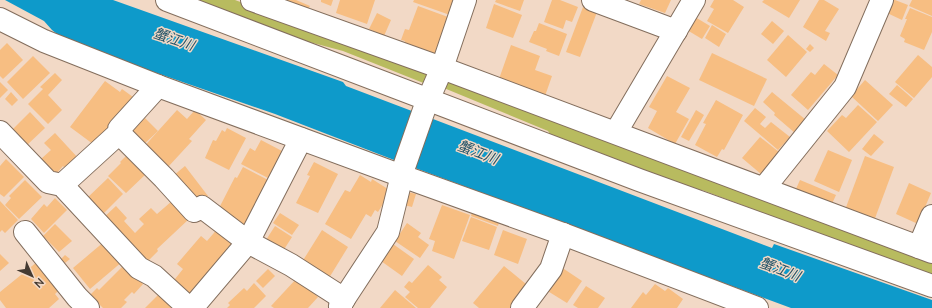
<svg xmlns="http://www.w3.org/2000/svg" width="932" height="308" viewBox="0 0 932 308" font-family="'Nunito Sans','Noto Sans JP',sans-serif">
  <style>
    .green { fill: #b8bb5f }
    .water { fill: #0e9aca }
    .building { fill: #f7be82 }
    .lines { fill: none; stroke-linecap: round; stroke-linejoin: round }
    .minor-casing { stroke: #836e5d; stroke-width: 24 }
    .minor { stroke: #fff; stroke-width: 22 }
    .labels { text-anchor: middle; stroke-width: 3; stroke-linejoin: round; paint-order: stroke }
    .water-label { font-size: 14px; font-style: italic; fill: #235368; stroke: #f2d9c6 }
  </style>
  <rect width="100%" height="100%" fill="#f2d9c6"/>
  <!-- green -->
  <g class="green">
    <polygon points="191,0 235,0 430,71 426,84 343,51 298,39"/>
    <polygon points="442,77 932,262 932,276 702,190 687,191 554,140 548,131 439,86"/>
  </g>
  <!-- water -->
  <polygon class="water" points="5,0 113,0 343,82 346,86 772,248 774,244 932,300 932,308 791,308 407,165 275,114 122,61 62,38 52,30 44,21"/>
  <!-- building -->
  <g class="building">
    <polygon points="284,0 296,0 310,6 307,11"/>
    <polygon points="321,0 333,0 331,6 321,2"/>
    <polygon points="340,0 375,0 367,24 336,13"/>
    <polygon points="414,0 456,0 450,15 413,2"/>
    <polygon points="496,0 524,0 520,11 495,2"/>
    <polygon points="552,0 560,0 578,7 572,22 566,20 563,29 544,22"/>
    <polygon points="641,0 671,0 665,13 639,4"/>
    <polygon points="714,0 733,0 744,7 728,33 707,21 714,9 710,7"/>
    <polygon points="764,0 800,0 789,18 762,2"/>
    <polygon points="819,0 824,0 839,9 825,31 830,33 826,41 803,27"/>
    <polygon points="890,0 895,0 908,5 902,20 885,12"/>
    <polygon points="912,0 932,0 932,16 909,6"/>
    <polygon points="494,4 522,15 513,38 486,28"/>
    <polygon points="418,6 448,17 434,55 404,44 405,41 401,40 405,29 409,30"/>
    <polygon points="583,7 597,12 580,57 566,52"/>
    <polygon points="910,8 932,17 932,32 924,50 904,42 905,39 900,36 907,19 905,19"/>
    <polygon points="377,13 391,20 384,36 369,29"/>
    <polygon points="695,17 710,26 702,39 687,30"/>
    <polygon points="772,21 784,31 773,44 761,34"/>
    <polygon points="539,23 567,34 559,56 546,51 547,49 529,42 534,31 536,31"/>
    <polygon points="712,25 726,34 719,47 705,38"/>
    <polygon points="788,35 807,52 786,77 767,60"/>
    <polygon points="7,43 23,60 3,79 0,76 0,50"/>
    <polygon points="810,44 814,48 810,52 806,49"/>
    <polygon points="511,45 540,56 535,70 552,76 545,96 499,79"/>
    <polygon points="712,53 767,79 754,106 699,80"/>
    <polygon points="918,55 932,67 932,77 914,98 895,82"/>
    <polygon points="33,56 50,73 23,99 7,82"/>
    <polygon points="824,64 838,75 808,110 791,95 811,72 815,75"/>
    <polygon points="55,73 62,80 48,95 62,110 48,124 28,104 43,89 40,87"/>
    <polygon points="667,76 690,88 676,112 689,119 675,144 648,128 657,111 649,107"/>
    <polygon points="865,80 893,105 878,121 851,96"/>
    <polygon points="105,81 120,92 122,89 133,97 106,138 101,134 93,144 70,127"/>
    <polygon points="0,82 8,90 0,98"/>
    <polygon points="897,85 913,99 906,107 889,94"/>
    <polygon points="11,92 18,100 12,106 5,99"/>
    <polygon points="772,92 806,120 795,133 774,115 775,113 763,102"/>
    <polygon points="716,100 743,115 724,150 722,149 717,157 695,145 706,124 703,123"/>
    <polygon points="858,105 877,122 849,152 827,131 842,115 846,118"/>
    <polygon points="755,108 766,117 760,124 765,128 771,122 790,137 778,150 744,121"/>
    <polygon points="177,110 187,119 195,110 206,120 189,139 192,141 168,167 141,150"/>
    <polygon points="696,110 704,115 689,141 681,137"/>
    <polygon points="30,112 45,128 26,146 11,131"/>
    <polygon points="145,118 158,131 141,147 124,130 130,123 135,128"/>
    <polygon points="227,128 246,138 229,170 205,158 213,140 216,141 222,130 225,132"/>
    <polygon points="55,133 79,159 67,171 63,166 56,174 41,159 51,150 44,143"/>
    <polygon points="874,134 884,142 871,156 862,149"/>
    <polygon points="760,137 779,152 761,174 742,158"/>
    <polygon points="261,140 282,151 268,178 241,164 250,148 255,151"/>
    <polygon points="828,150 852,160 839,192 814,181"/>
    <polygon points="128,154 147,173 126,193 108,176 121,163 120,162"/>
    <polygon points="865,156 894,167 874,221 845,210"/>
    <polygon points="6,159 24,177 4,197 0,194 0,166"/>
    <polygon points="314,162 338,174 318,213 296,203 310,176 307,175"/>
    <polygon points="185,166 208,196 196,205 173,176"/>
    <polygon points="243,167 272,182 245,234 217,212 235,177 237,178"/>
    <polygon points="360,175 371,182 372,179 391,191 378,212 375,210 371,217 366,214 351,239 325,224 345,190 350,192"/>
    <polygon points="108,178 123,194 101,216 85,200"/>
    <polygon points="25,180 42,197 19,219 5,205 11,198 9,196"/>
    <polygon points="800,180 836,195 831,206 795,191"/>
    <polygon points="909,183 931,193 918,224 896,214"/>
    <polygon points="408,192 416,194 412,207 404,205"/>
    <polygon points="55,198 67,210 44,233 31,219 44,204 47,207"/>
    <polygon points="0,201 18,220 5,233 2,230 0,232"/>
    <polygon points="172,201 189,219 157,249 158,251 146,263 101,220 116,206 127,218 124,221 135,233 144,224 139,219 151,208 157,214"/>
    <polygon points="442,205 470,215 454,259 432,251 435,241 429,239"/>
    <polygon points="473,209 500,219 498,226 471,216"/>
    <polygon points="280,213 299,225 292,235 273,223"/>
    <polygon points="471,217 497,227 489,250 462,241"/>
    <polygon points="407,223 421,233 418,237 429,245 420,258 395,241"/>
    <polygon points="55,224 72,241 59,252 43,236"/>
    <polygon points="275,226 292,237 283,251 266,240"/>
    <polygon points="219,227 238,243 190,300 171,284 183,269 177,264 201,236 207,241"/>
    <polygon points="322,230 348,247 329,278 302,262"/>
    <polygon points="503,230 527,239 518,264 494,255"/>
    <polygon points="105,241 123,261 90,289 73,268"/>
    <polygon points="393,244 414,259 402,276 381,261"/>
    <polygon points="0,254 9,263 0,271"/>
    <polygon points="65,255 70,259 65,263 61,259"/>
    <polygon points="37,262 60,289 55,294 59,299 49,308 6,308 0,300 0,292"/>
    <polygon points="124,265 143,284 134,294 132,292 124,300 127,302 121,308 103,308 90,295 97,288 99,290"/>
    <polygon points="428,265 442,277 439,280 447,287 430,308 418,308 405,297 410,292 404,287 409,281 412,283"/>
    <polygon points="504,266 526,284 516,296 519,298 510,308 479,308 473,303"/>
    <polygon points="561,267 582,281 567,303 546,290"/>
    <polygon points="268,269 275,276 263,288 256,281"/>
    <polygon points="297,278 318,297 308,308 274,308 271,306"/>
    <polygon points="254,283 266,296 254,308 227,308 230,305 228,303 244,288 247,291"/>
    <polygon points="655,284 665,291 668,288 683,299 677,308 631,308 643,292 646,295"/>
    <polygon points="586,286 605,298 598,308 578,308 573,305"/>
    <polygon points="395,290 416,308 380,308"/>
    <polygon points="159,294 173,308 145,308"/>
  </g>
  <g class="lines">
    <!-- minor casing -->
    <g class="minor-casing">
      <g id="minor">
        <polyline points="167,0 639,180 932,286"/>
        <polyline points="252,0 442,68 932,252"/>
        <polyline points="593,0 676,31"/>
        <polyline points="0,19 44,41 158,86 402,176 563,234 757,308"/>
        <polyline points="0,132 48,182 62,185 139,268 154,276 189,308"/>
        <polyline points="616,132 694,0"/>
        <polyline points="119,133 164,178 194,211 202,207 248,242 301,139"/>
        <polyline points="62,185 119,133 119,129 158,86"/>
        <polyline points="764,188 845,87 882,0"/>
        <polyline points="25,232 77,297 88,308"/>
        <polyline points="919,247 932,216"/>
        <polyline points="192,308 248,242 291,265 344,299"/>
        <polyline points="341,308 340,306 344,299 388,232 404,167 425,107 442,68 465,0"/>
        <polyline points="522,308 551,269 563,234"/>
      </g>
    </g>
    <!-- minor -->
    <use href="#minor" class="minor"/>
  </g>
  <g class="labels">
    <!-- water labels -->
    <g class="water-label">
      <text transform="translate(174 39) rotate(19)" y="5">蟹江川</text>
      <text transform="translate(478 152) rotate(21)" y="5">蟹江川</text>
      <text transform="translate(780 269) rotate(21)" y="5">蟹江川</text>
    </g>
  </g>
  <!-- north arrow -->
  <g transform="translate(32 276) rotate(135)" stroke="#f2d9c6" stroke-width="3" paint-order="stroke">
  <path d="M0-3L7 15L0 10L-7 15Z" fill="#443a32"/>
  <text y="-6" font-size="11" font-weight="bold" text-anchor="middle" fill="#443a32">N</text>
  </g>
</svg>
